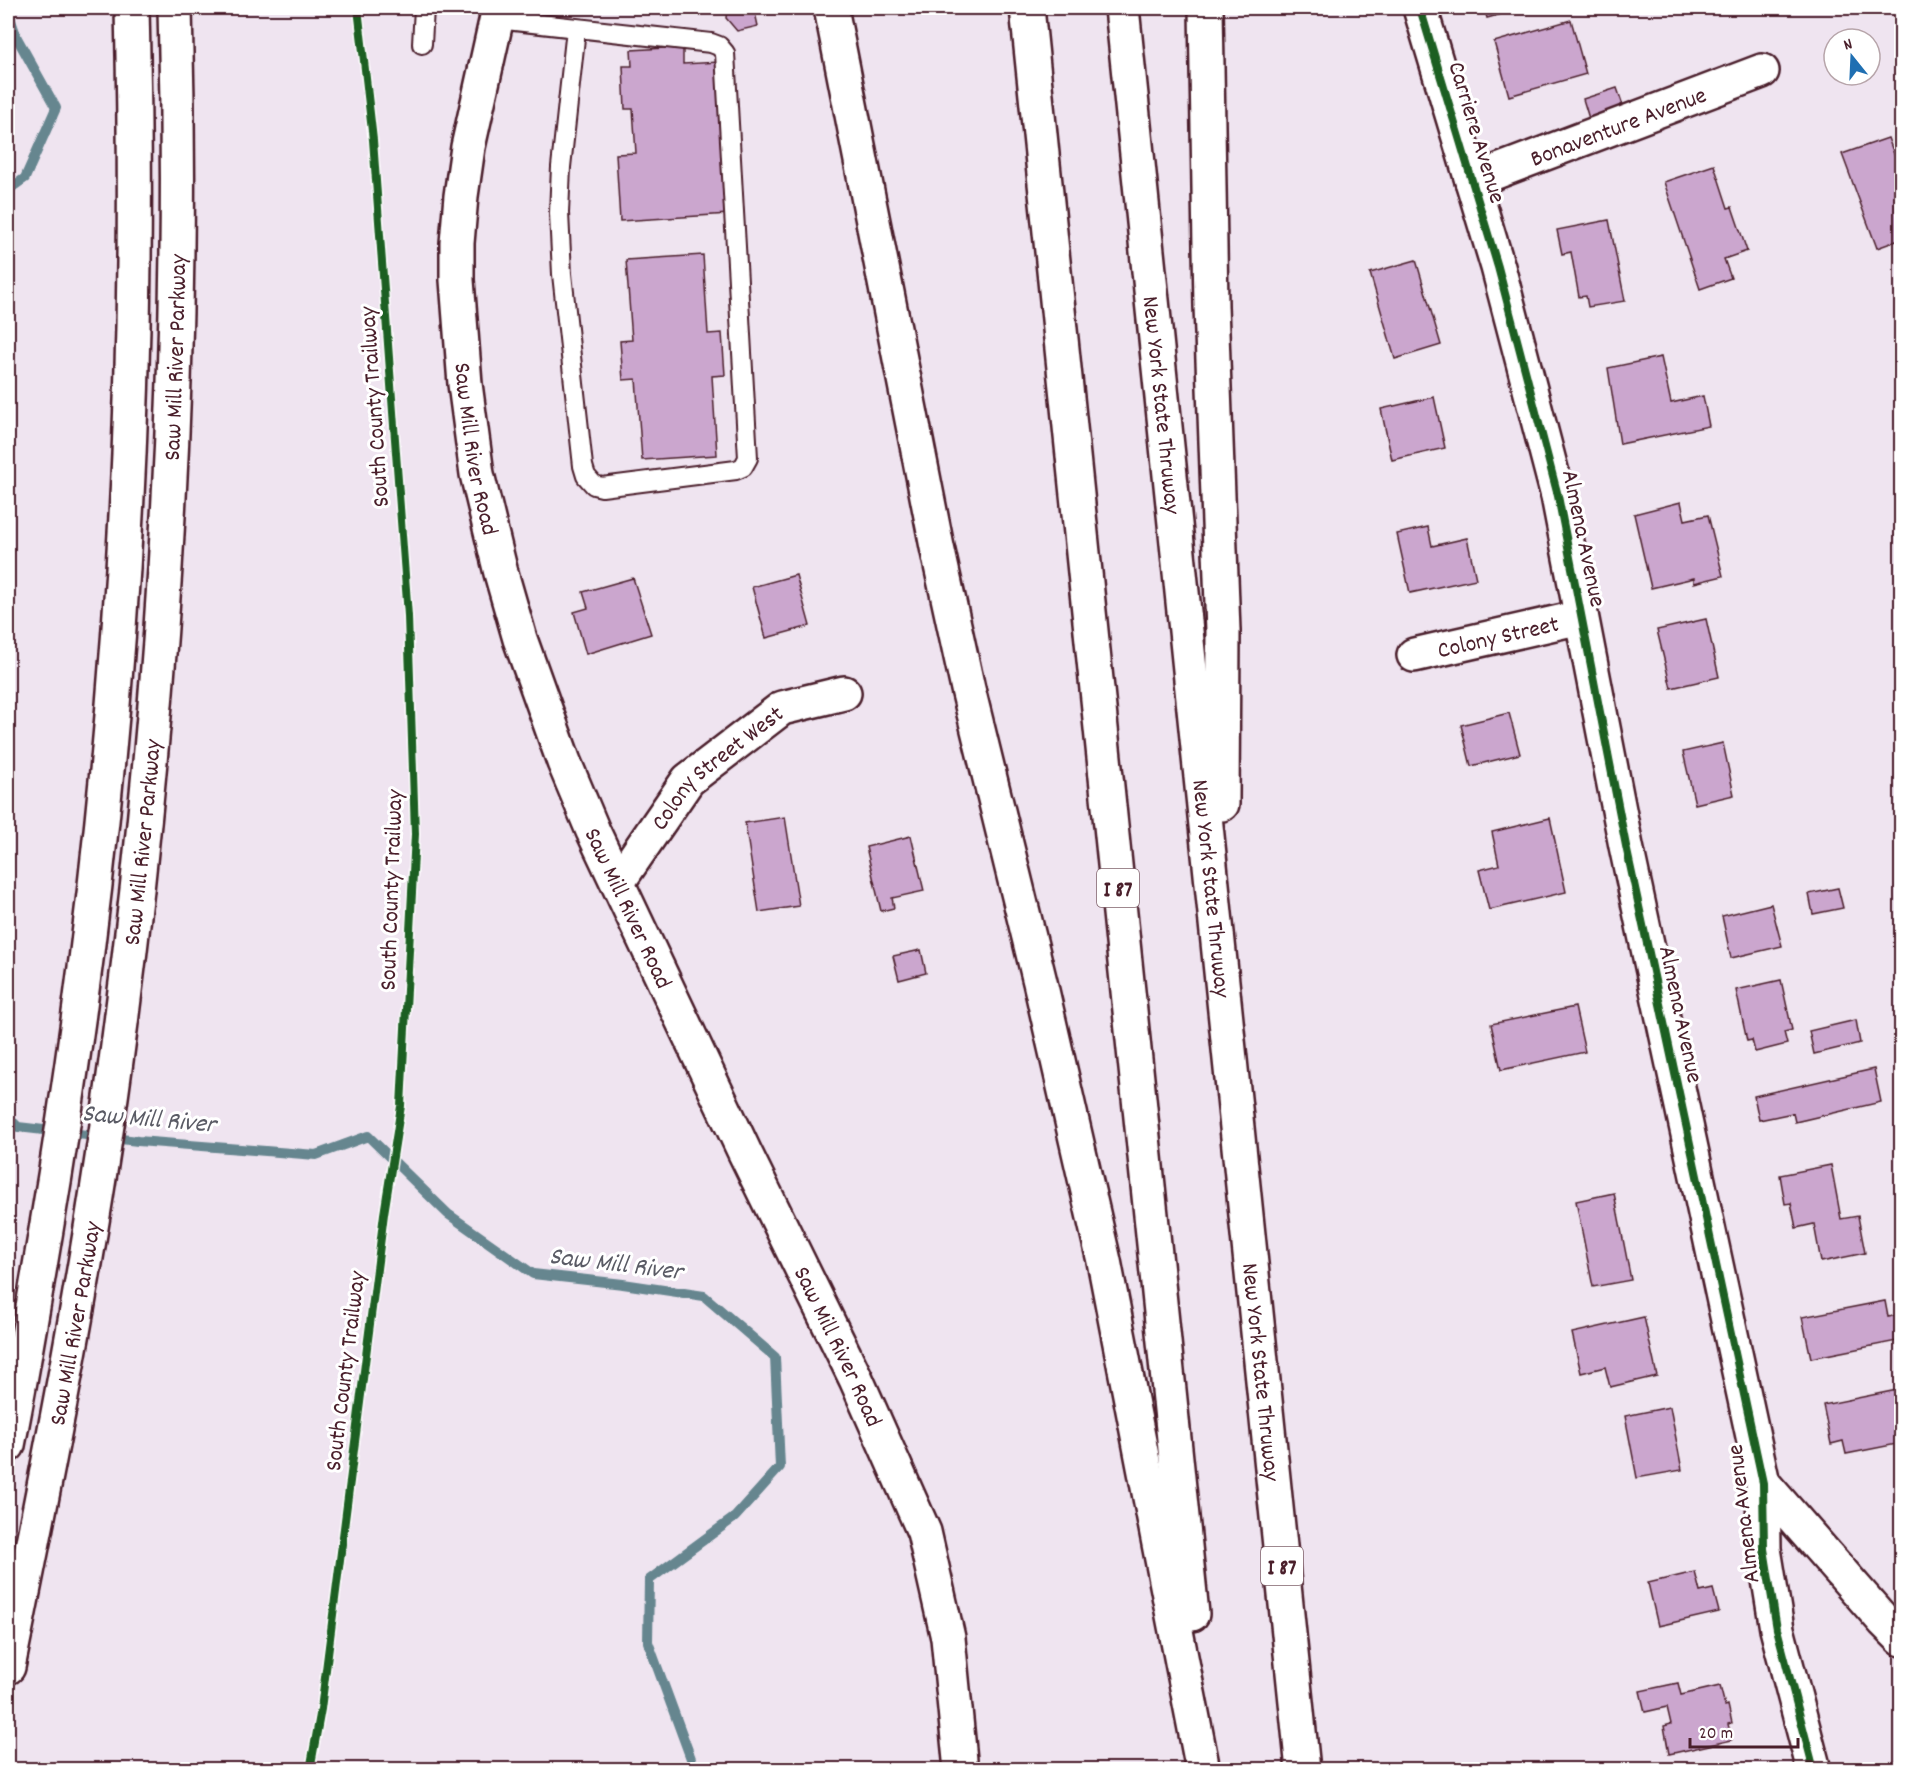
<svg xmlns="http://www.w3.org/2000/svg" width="1909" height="1777" viewBox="0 0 1909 1777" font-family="Dekko,sans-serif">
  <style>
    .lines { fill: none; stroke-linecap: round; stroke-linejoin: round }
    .stream { stroke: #66868f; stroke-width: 10 }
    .building { fill: #cba6ce; stroke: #4a1f2b; stroke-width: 1.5 }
    .lane-casing { stroke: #4a1f2b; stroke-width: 22 }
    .street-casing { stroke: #4a1f2b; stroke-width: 38 }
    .secondary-casing { stroke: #4a1f2b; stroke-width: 38 }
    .highway-casing { stroke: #4a1f2b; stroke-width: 38 }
    .lane { stroke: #fff; stroke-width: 18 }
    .street { stroke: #fff; stroke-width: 33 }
    .secondary { stroke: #fff; stroke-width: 33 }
    .highway { stroke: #fff; stroke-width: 33 }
    .cycleway-casing { stroke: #fff; stroke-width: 11 }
    .cycleway { stroke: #1b5e20; stroke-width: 8 }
    .labels { text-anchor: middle; stroke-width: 6; stroke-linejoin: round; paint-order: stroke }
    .shield { fill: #fff; stroke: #80626b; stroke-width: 1.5 }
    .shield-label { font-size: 22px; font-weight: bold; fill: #4a1f2b }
    .street-label { font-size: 24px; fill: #4a1f2b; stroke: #fff }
    .water-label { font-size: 26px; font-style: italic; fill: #5a5b65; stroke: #fff }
  </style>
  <rect width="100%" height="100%" fill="#efe4f0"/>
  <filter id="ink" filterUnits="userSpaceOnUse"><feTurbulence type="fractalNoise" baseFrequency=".0167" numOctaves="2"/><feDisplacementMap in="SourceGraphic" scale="12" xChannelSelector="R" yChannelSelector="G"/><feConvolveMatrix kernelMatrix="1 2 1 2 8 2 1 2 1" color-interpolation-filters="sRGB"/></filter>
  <g filter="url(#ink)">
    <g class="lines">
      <!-- stream -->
      <g class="stream">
        <polyline points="8,12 17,38 56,108 25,178 8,190"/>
        <polyline points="8,1117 18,1127 138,1141 316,1155 368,1136 448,1214 533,1274 623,1284 704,1296 775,1357 780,1467 735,1517 649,1580 648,1642 693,1764 692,1770"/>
      </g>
    </g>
    <!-- building -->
    <g class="building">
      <polygon points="727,8 754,8 758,26 737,31 726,18"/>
      <polygon points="1484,8 1524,8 1487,18"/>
      <polygon points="1571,20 1586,74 1509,96 1494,42"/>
      <polygon points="683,47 683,64 720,62 729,214 620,221 616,154 636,153 633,109 625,109 623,66 632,66 631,50"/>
      <polygon points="1617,88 1626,114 1591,125 1583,99"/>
      <polygon points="1888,138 1902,175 1902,239 1877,248 1842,154"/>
      <polygon points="1714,165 1728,208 1732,207 1747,251 1724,259 1731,278 1700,289 1664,182"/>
      <polygon points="1609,220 1625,301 1588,307 1586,296 1579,297 1571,252 1562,254 1557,230"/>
      <polygon points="703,255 708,334 722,333 725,375 712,376 717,455 642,460 636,379 623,380 620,341 632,340 626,260"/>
      <polygon points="1416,260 1441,345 1395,359 1370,273"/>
      <polygon points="1661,357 1671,403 1703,396 1709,426 1620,444 1608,368"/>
      <polygon points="1434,397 1445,448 1392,460 1381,409"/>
      <polygon points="1681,502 1685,520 1708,515 1723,576 1694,583 1694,578 1651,588 1634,514"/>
      <polygon points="1428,527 1432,546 1467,538 1476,579 1410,593 1397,534"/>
      <polygon points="796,575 810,626 766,638 752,587"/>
      <polygon points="633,578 651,634 586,654 574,612 588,608 583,592"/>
      <polygon points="1706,619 1719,677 1671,688 1657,630"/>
      <polygon points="1509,713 1520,754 1471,766 1461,725"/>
      <polygon points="1723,743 1734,795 1695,804 1683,752"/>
      <polygon points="785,817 799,906 759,912 745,823"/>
      <polygon points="1550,818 1566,892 1489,910 1479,870 1499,865 1492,832"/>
      <polygon points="911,836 924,891 892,898 894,908 881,911 866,847"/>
      <polygon points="1838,888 1843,908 1813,914 1809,894"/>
      <polygon points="1771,904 1782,946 1731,958 1722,916"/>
      <polygon points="921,950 926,973 899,980 893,956"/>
      <polygon points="1781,980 1792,1030 1784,1032 1787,1044 1755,1052 1752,1040 1747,1041 1736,990"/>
      <polygon points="1575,1007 1585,1052 1501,1070 1491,1024"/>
      <polygon points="1856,1020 1860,1043 1814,1054 1809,1031"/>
      <polygon points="1874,1069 1881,1102 1795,1122 1793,1113 1759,1120 1754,1096"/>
      <polygon points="1831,1165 1841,1219 1858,1216 1865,1253 1821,1262 1814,1224 1796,1228 1791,1203 1785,1204 1780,1175"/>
      <polygon points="1614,1193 1631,1280 1593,1287 1576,1201"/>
      <polygon points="1885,1301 1888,1317 1902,1314 1902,1340 1811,1358 1802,1317"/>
      <polygon points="1644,1317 1657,1376 1610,1387 1605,1367 1581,1373 1572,1333"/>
      <polygon points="1902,1389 1902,1443 1846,1454 1843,1441 1831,1444 1823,1405"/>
      <polygon points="1670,1407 1682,1470 1637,1478 1625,1416"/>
      <polygon points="1902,1490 1902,1520 1896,1491"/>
      <polygon points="1695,1572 1700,1592 1713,1589 1719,1612 1658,1626 1648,1583"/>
      <polygon points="1678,1683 1681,1695 1720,1686 1725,1706 1728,1705 1732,1723 1728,1724 1732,1740 1669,1754 1664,1726 1671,1724 1667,1707 1645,1712 1640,1691"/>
    </g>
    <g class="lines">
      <!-- lane casing -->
      <g class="lane-casing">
        <g id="lane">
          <polyline points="496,19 711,43 719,46 725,53 748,458 743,467 736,470 602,487 594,485 586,476 583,466 562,274 559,213 561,167 576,29"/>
          <polyline points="422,44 424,8"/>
        </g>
      </g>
      <!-- street casing -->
      <g class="street-casing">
        <g id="street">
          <polyline points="1420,8 1498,267 1558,496 1626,846 1763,1483 1764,1549 1777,1629 1814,1770"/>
          <path id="s1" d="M1472,181L1762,71"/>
          <path id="s2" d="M1414,655L1581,617"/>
          <path id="s3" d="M618,882L688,780L782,708L844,693"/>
          <polyline points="1763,1483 1884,1621 1902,1639"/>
        </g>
      </g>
      <!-- secondary casing -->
      <g class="secondary-casing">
        <g id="secondary">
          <path id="s4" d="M499,8L468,147L461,196L457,243V280L465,384L477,474L501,573L520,639L564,762L593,831L745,1153L856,1379L924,1532L948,1638L961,1770"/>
        </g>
      </g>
      <!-- highway casing -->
      <g class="highway-casing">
        <g id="highway">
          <polyline points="831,8 937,547 968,689 1040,982 1104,1261 1203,1770"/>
          <polyline points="1027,8 1192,1614"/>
          <path id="s5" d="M1122,8L1303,1770"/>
          <polyline points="1206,8 1211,306 1223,631 1222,804"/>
          <path d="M8,1445C22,1374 34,1302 46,1230C100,911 131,586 134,262C135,177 134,92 132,8"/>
          <path id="s6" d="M8,1667C50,1459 92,1249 119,1038C164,697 185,352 175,8"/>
        </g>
      </g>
      <!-- lane -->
      <use href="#lane" class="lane"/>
      <!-- street -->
      <use href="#street" class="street"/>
      <!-- secondary -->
      <use href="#secondary" class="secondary"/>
      <!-- highway -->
      <use href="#highway" class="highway"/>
      <!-- cycleway casing -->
      <g class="cycleway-casing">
        <g id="cycleway">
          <polyline points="1420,8 1498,267 1558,496 1626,846 1763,1483 1764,1549 1777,1629 1814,1770"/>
          <polyline points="310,1770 321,1709 384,1214 401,1106 415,834 408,616 373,140 358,8"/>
        </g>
      </g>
      <!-- cycleway -->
      <use href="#cycleway" class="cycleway"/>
    </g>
  </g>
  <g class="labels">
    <!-- shield labels -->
    <g class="shield">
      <rect x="1097" y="869" width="42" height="38" rx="4.5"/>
      <rect x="1261" y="1547" width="42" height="38" rx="4.5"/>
    </g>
    <g class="shield-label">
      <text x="1118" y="896">I 87</text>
      <text x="1282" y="1574">I 87</text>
    </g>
    <!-- street labels -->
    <g class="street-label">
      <text dy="8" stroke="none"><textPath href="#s1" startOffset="156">Bonaventure Avenue</textPath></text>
      <text transform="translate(1478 132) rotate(73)" y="8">Carriere Avenue</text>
      <text dy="8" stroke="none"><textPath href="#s6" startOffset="1322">Saw Mill River Parkway</textPath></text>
      <text dy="8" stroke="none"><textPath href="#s5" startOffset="399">New York State Thruway</textPath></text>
      <text transform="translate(373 407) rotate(-94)" y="8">South County Trailway</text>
      <text dy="8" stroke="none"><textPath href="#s4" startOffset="446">Saw Mill River Road</textPath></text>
      <text transform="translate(1585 538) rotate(78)" y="8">Almena Avenue</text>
      <text dy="8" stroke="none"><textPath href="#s2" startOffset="86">Colony Street</textPath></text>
      <text dy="8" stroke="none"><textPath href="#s3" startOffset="153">Colony Street West</textPath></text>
      <text dy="8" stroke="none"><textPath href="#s6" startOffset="836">Saw Mill River Parkway</textPath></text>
      <text dy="8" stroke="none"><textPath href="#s5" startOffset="885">New York State Thruway</textPath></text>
      <text transform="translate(390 890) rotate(-88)" y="8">South County Trailway</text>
      <text dy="8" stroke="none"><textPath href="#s4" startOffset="932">Saw Mill River Road</textPath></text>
      <text transform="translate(1682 1014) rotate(78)" y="8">Almena Avenue</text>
      <text dy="8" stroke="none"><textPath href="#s6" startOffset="350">Saw Mill River Parkway</textPath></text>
      <text dy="8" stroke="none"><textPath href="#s4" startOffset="1418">Saw Mill River Road</textPath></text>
      <text transform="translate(344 1371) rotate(-83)" y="8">South County Trailway</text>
      <text dy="8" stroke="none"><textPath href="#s5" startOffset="1371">New York State Thruway</textPath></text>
      <text transform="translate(1742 1514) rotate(-97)" y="8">Almena Avenue</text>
    </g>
    <!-- water labels -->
    <g class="water-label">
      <text transform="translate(149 1117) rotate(5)" y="9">Saw Mill River</text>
      <text transform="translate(616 1262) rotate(7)" y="9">Saw Mill River</text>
    </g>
  </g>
  <!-- margin -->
  <rect width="1909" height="1777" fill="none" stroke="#fff" stroke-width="30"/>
  <rect x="15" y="15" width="1879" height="1747" fill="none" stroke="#4a1f2b" stroke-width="2" filter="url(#ink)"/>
  <!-- north arrow -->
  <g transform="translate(1852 57) rotate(342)"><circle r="28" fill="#ffffff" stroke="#b7a5aa" stroke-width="1.5"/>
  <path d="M0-4.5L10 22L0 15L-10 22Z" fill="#1f6fb2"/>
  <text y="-9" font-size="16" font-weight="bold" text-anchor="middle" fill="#4a1f2b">N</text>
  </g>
  <!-- scale -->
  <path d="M1690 1738v9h108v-9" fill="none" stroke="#4a1f2b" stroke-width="3"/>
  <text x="1699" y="1738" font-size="18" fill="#4a1f2b" stroke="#ffffff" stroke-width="4.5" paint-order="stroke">20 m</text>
</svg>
